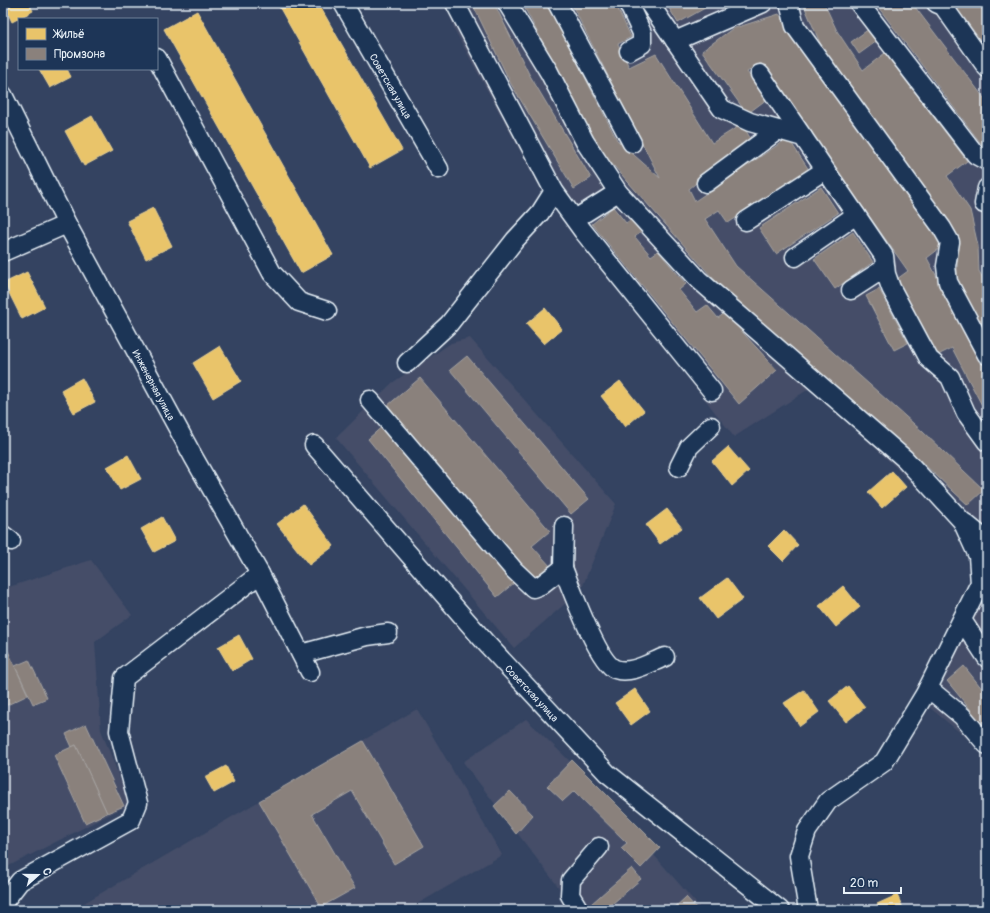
<svg xmlns="http://www.w3.org/2000/svg" width="990" height="913" viewBox="0 0 990 913" font-family="Pangolin,sans-serif">
  <style>
    .built { fill: #444d68 }
    .homes { fill: #e9c46a; stroke: #e9d295 }
    .industry { fill: #8a817c; stroke: #a6a3a1 }
    .lines { fill: none; stroke-linecap: round; stroke-linejoin: round }
    .minor-casing { stroke: #e8f1f8; stroke-width: 21 }
    .minor { stroke: #1d3557; stroke-width: 18 }
    .labels { text-anchor: middle; stroke-width: 4; stroke-linejoin: round; paint-order: stroke }
    .street-label { font-size: 10px; fill: #e8f1f8; stroke: #1d3557 }
  </style>
  <rect width="100%" height="100%" fill="#344361"/>
  <filter id="ink" filterUnits="userSpaceOnUse"><feTurbulence type="fractalNoise" baseFrequency=".025" numOctaves="2"/><feDisplacementMap in="SourceGraphic" scale="8" xChannelSelector="R" yChannelSelector="G"/><feConvolveMatrix kernelMatrix="1 2 1 2 8 2 1 2 1" color-interpolation-filters="sRGB"/></filter>
  <g filter="url(#ink)">
    <!-- built -->
    <g class="built">
      <polygon points="447,3 987,3 987,555 812,387 734,437 537,182 454,29"/>
      <polygon points="470,338 616,504 581,590 514,648 336,438 392,383 451,343"/>
      <polygon points="91,560 132,615 95,642 101,730 130,804 3,869 3,717 5,716 3,711 3,589"/>
      <polygon points="987,577 987,755 929,707"/>
      <polygon points="417,709 502,855 407,910 72,910"/>
      <polygon points="526,719 660,848 654,855 702,910 576,910 463,762"/>
    </g>
    <!-- homes -->
    <g class="homes">
      <polygon points="3,3 29,3 33,11 12,22"/>
      <polygon points="277,3 318,3 402,150 370,168"/>
      <polygon points="197,11 333,255 301,273 164,29"/>
      <polygon points="39,69 67,69 71,77 50,88"/>
      <polygon points="92,116 112,151 84,166 65,131"/>
      <polygon points="153,208 172,246 146,259 127,221"/>
      <polygon points="27,272 45,307 22,319 4,283"/>
      <polygon points="545,308 562,329 544,344 526,324"/>
      <polygon points="220,346 241,381 213,398 193,363"/>
      <polygon points="82,378 95,402 74,413 61,390"/>
      <polygon points="620,381 644,411 625,427 601,396"/>
      <polygon points="728,447 749,471 732,486 712,461"/>
      <polygon points="128,455 141,479 120,490 107,467"/>
      <polygon points="892,471 906,487 882,508 868,492"/>
      <polygon points="303,504 334,546 309,565 277,524"/>
      <polygon points="667,509 682,528 660,544 646,525"/>
      <polygon points="162,517 175,541 154,552 141,529"/>
      <polygon points="784,530 798,545 783,561 768,546"/>
      <polygon points="727,578 743,599 716,619 700,598"/>
      <polygon points="843,586 860,607 836,627 819,606"/>
      <polygon points="239,635 252,659 232,671 218,647"/>
      <polygon points="848,686 865,707 846,722 829,701"/>
      <polygon points="635,689 650,711 631,725 615,703"/>
      <polygon points="804,690 819,712 800,726 784,703"/>
      <polygon points="226,766 234,782 214,793 205,777"/>
      <polygon points="897,895 904,910 880,910 877,904"/>
    </g>
    <!-- industry -->
    <g class="industry">
      <polygon points="472,3 494,3 529,74 591,178 574,189 511,84"/>
      <polygon points="522,3 547,3 617,140 660,178 571,3 615,3 631,37 618,44 629,67 656,54 712,143 742,124 752,141 722,161 689,189 695,201 788,138 809,170 728,223 719,210 705,219 736,266 923,432 984,490 968,505 910,451 718,284 599,149"/>
      <polygon points="666,3 714,3 678,23"/>
      <polygon points="803,3 824,3 837,31 863,70 885,53 967,161 947,176 970,210 978,246 979,271 987,286 987,336 957,279 958,249 948,224 927,191 826,57"/>
      <polygon points="875,3 912,3 987,102 987,143 983,146"/>
      <polygon points="953,3 987,3 987,49"/>
      <polygon points="779,14 944,245 927,258 987,373 987,415 952,348 938,355 897,279 908,271 761,63 747,72 767,99 747,114 702,51 732,29"/>
      <polygon points="869,29 877,41 859,54 851,42"/>
      <polygon points="821,187 838,213 776,254 759,228"/>
      <polygon points="613,207 626,223 633,218 643,230 635,237 651,256 658,251 686,284 679,290 697,312 707,305 718,318 725,313 777,370 739,404 592,224"/>
      <polygon points="853,232 873,262 835,289 814,259"/>
      <polygon points="879,289 908,343 894,350 866,296"/>
      <polygon points="467,356 589,499 571,514 450,370"/>
      <polygon points="420,378 550,531 532,546 551,567 535,581 387,406"/>
      <polygon points="384,425 514,583 497,597 368,439"/>
      <polygon points="3,640 28,695 3,707"/>
      <polygon points="29,660 47,698 33,704 15,666"/>
      <polygon points="964,666 987,695 987,730 947,681"/>
      <polygon points="86,724 124,806 107,813 76,745 72,747 66,734"/>
      <polygon points="363,741 424,846 394,864 352,791 312,814 355,888 321,907 259,801"/>
      <polygon points="76,745 107,813 85,823 54,755"/>
      <polygon points="572,760 660,848 641,868 621,848 627,843 574,791 563,801 547,786"/>
      <polygon points="510,791 533,815 516,834 494,806"/>
      <polygon points="632,868 641,879 605,910 597,910 591,904"/>
      <polygon points="686,897 698,910 672,910"/>
    </g>
    <g class="lines">
      <!-- minor casing -->
      <g class="minor-casing">
        <g id="minor">
          <polyline points="343,3 439,169"/>
          <polyline points="455,3 554,191 583,231 712,391"/>
          <polyline points="507,3 549,72 585,142 618,192 699,280 905,459 962,521 978,556 980,583 925,694 884,762 828,801 807,831 799,856 808,910"/>
          <polyline points="557,3 632,143"/>
          <polyline points="628,3 642,33 642,44 629,51"/>
          <polyline points="649,3 722,109 750,122 803,137 884,256 886,274 891,288 929,359 950,377 966,413 987,442"/>
          <polyline points="789,3 795,26 942,228 950,242 946,266 948,282 987,355"/>
          <polyline points="859,3 976,155 987,161"/>
          <polyline points="936,3 943,6 987,68"/>
          <polyline points="675,41 763,3"/>
          <polyline points="157,58 272,273 299,302 327,311"/>
          <polyline points="760,74 803,137"/>
          <polyline points="3,95 67,224 194,458 260,574 310,672"/>
          <polyline points="706,183 778,130"/>
          <polyline points="984,204 987,188"/>
          <polyline points="575,219 618,192"/>
          <polyline points="746,221 825,170"/>
          <polyline points="3,252 67,224"/>
          <polyline points="795,257 856,215"/>
          <polyline points="851,290 885,268"/>
          <polyline points="407,363 449,324 515,240 540,213 554,191"/>
          <polyline points="370,400 514,570 533,588 541,585 563,568 564,526"/>
          <polyline points="314,445 485,642 607,773 780,910"/>
          <polyline points="679,467 689,447 711,426"/>
          <polyline points="965,523 987,541"/>
          <polyline points="3,535 11,541"/>
          <path d="M563,568C571,588 598,662 615,669C631,675 651,662 665,657"/>
          <polyline points="962,620 987,658"/>
          <polyline points="301,654 367,636 388,633"/>
          <polyline points="928,688 962,716 987,745"/>
          <polyline points="3,903 20,881 131,820 138,803 119,731 124,678 260,574"/>
          <polyline points="579,910 570,895 571,880 599,847"/>
        </g>
      </g>
      <!-- minor -->
      <use href="#minor" class="minor"/>
    </g>
  </g>
  <g class="labels">
    <!-- street labels -->
    <g class="street-label">
      <text transform="translate(391 86) rotate(60)" y="4">Советская улица</text>
      <text transform="translate(154 385) rotate(62)" y="4">Инженерная улица</text>
      <text transform="translate(532 693) rotate(47)" y="4">Советская улица</text>
    </g>
  </g>
  <!-- margin -->
  <rect width="990" height="913" fill="none" stroke="#1d3557" stroke-width="16"/>
  <rect x="8" y="8" width="974" height="897" fill="none" stroke="#e8f1f8" stroke-width="1.5" filter="url(#ink)"/>
  <!-- legend -->
  <rect x="18" y="18" width="140" height="52" fill="#1d3557" stroke="#6e8097"/>
  <rect x="26" y="28" width="20" height="12" fill="#e9c46a" stroke="#6e8097"/>
  <text x="54" y="38" font-size="12" fill="#e8f1f8">Жильё</text>
  <rect x="26" y="48" width="20" height="12" fill="#8a817c" stroke="#6e8097"/>
  <text x="54" y="58" font-size="12" fill="#e8f1f8">Промзона</text>
  <!-- north arrow -->
  <g transform="translate(38 875) rotate(69)" stroke="#1d3557" stroke-width="3" paint-order="stroke">
  <path d="M0-3L7 15L0 10L-7 15Z" fill="#e8f1f8"/>
  <text y="-6" font-size="11" font-weight="bold" text-anchor="middle" fill="#e8f1f8">С</text>
  </g>
  <!-- scale -->
  <path d="M844 887v6h57v-6" fill="none" stroke="#e8f1f8" stroke-width="2"/>
  <text x="850" y="887" font-size="12" fill="#e8f1f8" stroke="#1d3557" stroke-width="3" paint-order="stroke">20 m</text>
</svg>
